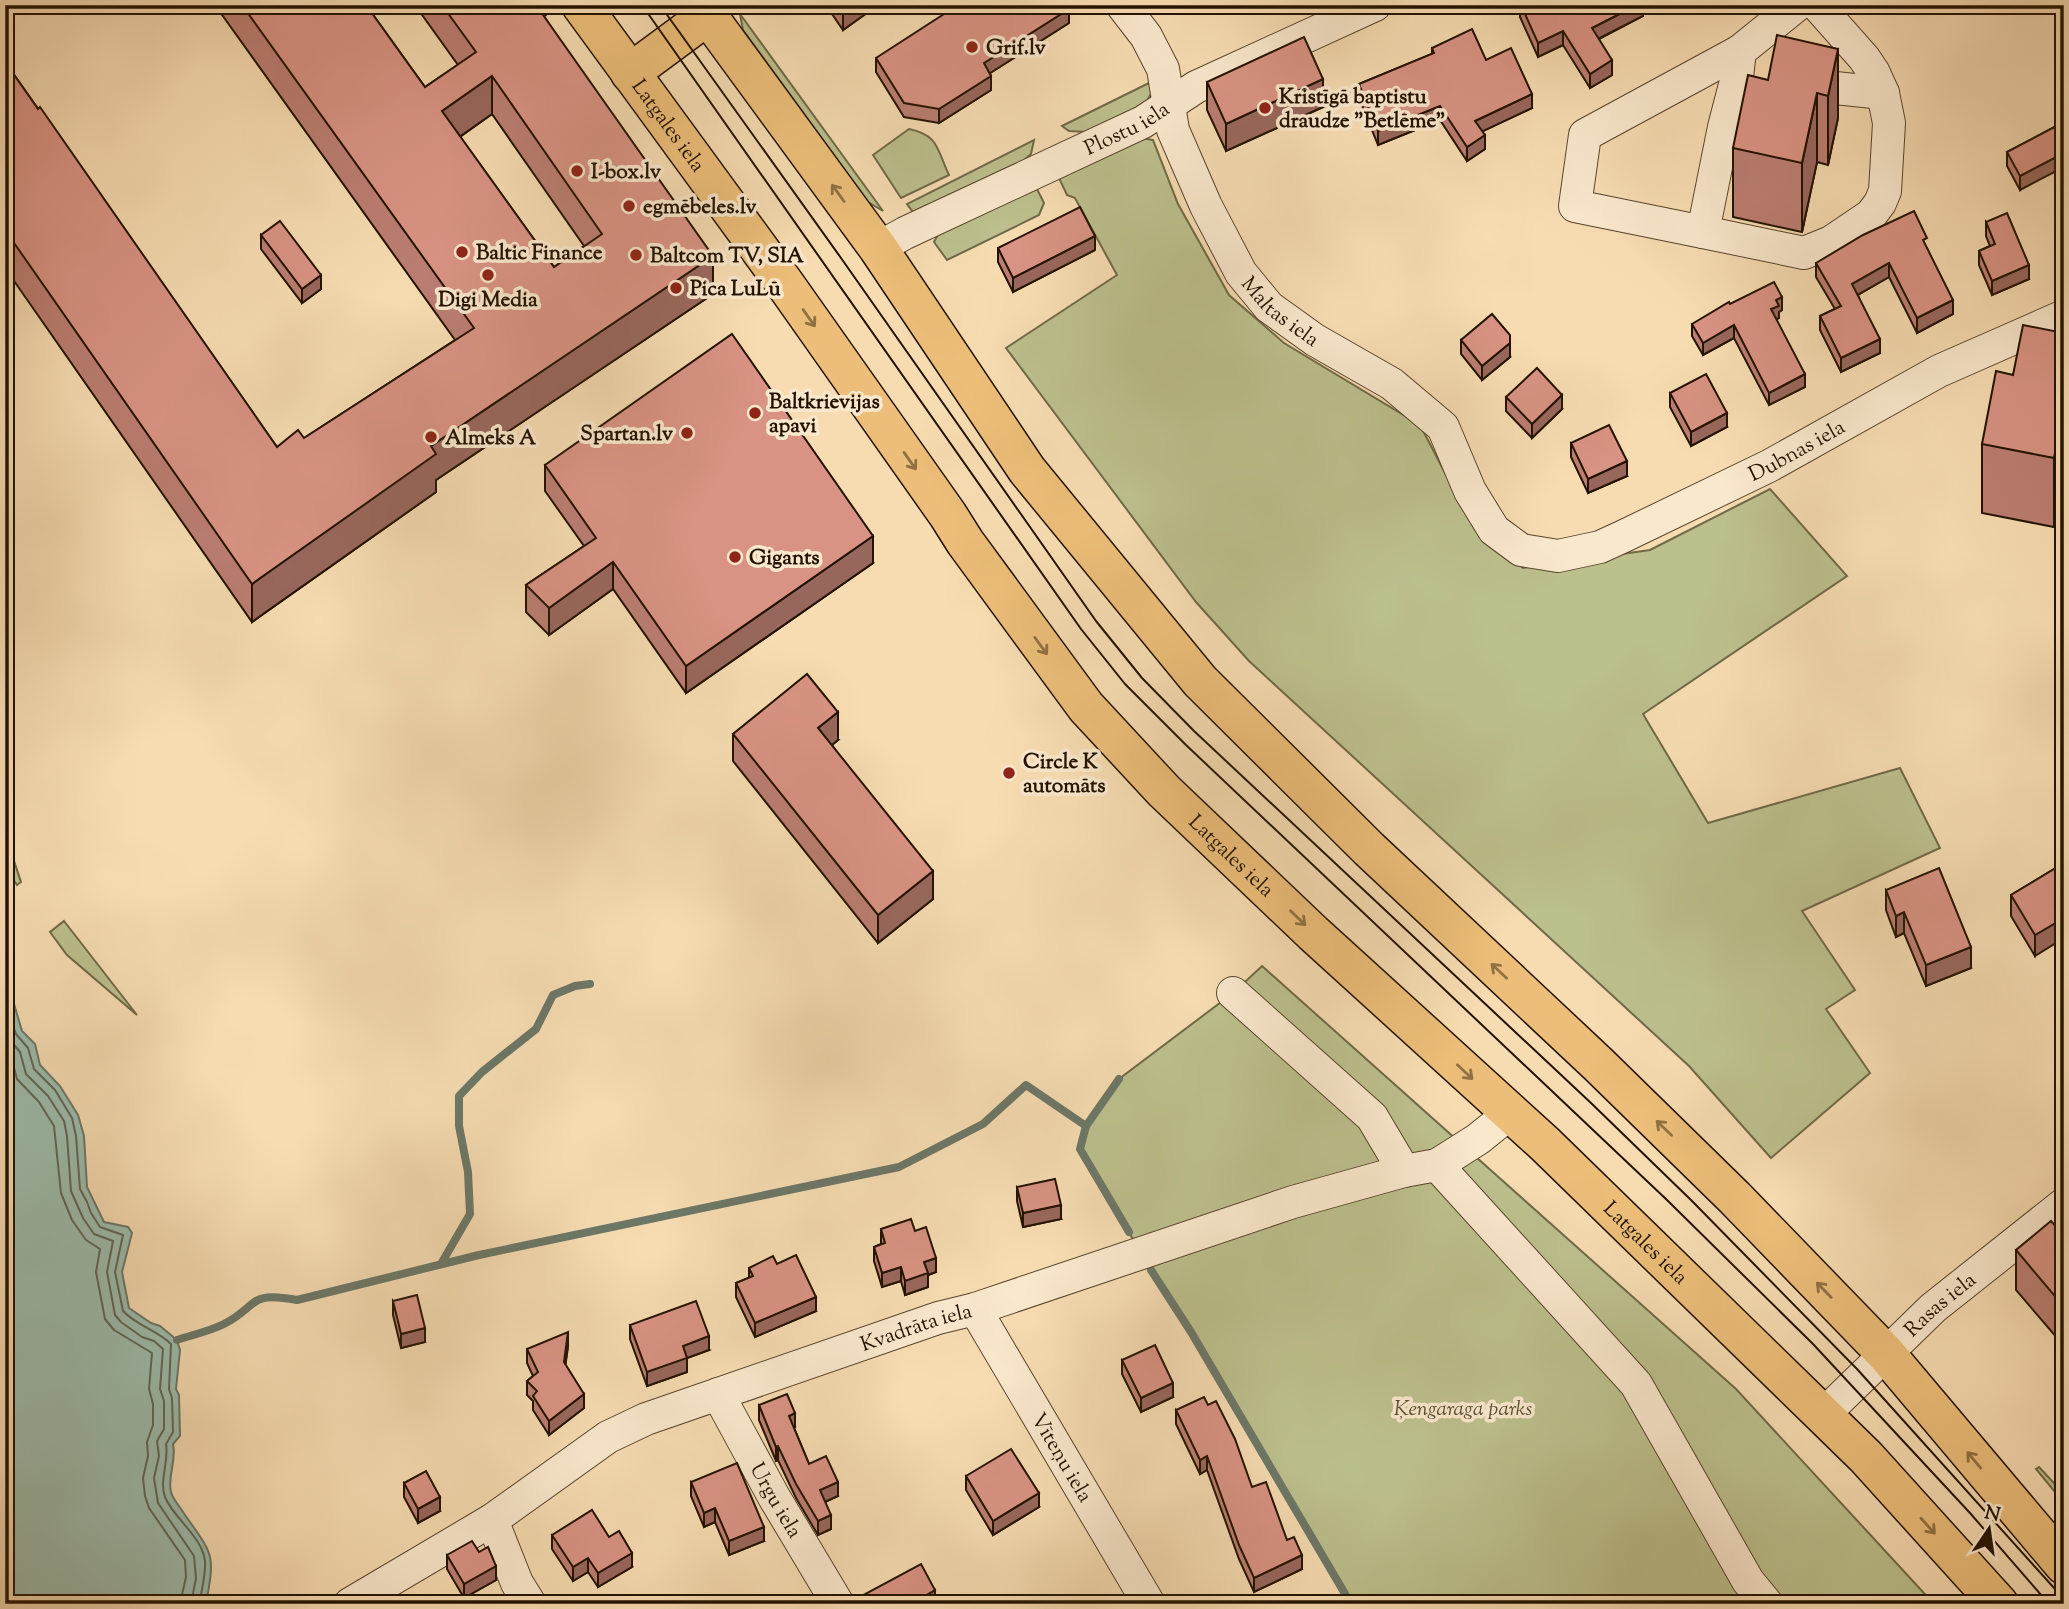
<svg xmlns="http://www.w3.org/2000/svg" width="2069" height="1609" viewBox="0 0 2069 1609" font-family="'Sorts Mill Goudy',serif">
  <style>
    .green { fill: #bcc08d; stroke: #706946; stroke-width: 2 }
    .water { fill: #9dbcad; stroke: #6c7868; stroke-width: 2 }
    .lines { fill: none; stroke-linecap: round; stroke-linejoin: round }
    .shore { stroke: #606756; stroke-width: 2 }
    .stream { stroke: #6c7868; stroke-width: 8 }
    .minor-casing { stroke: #58442c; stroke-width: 34 }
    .trunk-casing { stroke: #231200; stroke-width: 41 }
    .minor { stroke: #fae8cd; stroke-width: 32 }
    .trunk { stroke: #ecbe79; stroke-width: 38 }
    .tram { stroke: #231200; stroke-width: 2 }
    .wall { fill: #bb7e72; stroke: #231200; stroke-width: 2; fill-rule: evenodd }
    .shaded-wall { fill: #98675c; stroke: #231200; stroke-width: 2 }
    .building { fill: #d99384; stroke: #231200; stroke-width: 2; fill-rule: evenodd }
    .oneway { stroke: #927143 }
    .poi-dot { fill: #8f2418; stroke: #fae8cd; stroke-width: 2.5 }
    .labels { text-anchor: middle; stroke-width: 7; stroke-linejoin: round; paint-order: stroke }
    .poi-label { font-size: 21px; font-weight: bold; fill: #231200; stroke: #fae8cd; text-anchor: start }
    .street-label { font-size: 21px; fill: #231200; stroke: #fae8cd }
    .park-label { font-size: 21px; font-style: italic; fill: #594f31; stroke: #fae8cd }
  </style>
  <rect width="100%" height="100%" fill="#f7dcb2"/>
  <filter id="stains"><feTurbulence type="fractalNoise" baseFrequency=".00286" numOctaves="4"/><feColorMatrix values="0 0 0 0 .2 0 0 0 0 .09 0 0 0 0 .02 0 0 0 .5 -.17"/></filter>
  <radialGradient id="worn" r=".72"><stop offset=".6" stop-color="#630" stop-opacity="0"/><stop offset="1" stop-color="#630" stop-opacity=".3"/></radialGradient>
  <!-- green -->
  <g class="green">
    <polygon points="740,14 883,211 868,202 743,30"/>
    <polygon points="1153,81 1152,92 1146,103 1087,132 1069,131 1062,126"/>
    <path d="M909,129C939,135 937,150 949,175L901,198L873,155Z"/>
    <polygon points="1134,137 1153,140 1178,204 1229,295 1284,343 1420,425 1474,528 1523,568 1650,550 1770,489 1847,576 1643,714 1708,823 1900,768 1940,848 1802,911 1855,990 1826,1009 1870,1073 1771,1158 1689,1066 1249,661 1196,602 1006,348 1117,275 1075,198 1067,195 1058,176"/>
    <polygon points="1034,140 1031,154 1023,161 913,212 907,204"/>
    <polygon points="1037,189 1044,203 1039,215 947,260 934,242 940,231"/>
    <polygon points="5,843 10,849 21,882 17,885 5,867"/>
    <polygon points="64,921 137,1015 67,955 50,932"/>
    <polygon points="1262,966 1736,1389 1934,1604 1351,1604 1191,1332 1151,1270 1080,1149 1086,1126 1119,1079 1233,993"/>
    <polygon points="2039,1467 2064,1494 2064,1503 2036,1469"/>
  </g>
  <!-- water -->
  <path class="water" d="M5,987L14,1004L22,1031L35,1044L40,1065L60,1086L78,1115L84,1136L87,1187L104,1222L128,1227L132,1233L122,1272L129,1308L151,1323L160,1326L177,1340L180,1350L176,1389L179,1395L180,1436L173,1444C177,1461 167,1476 171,1492C173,1500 181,1508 185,1515C214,1556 215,1554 206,1604H5Z"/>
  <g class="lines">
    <!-- shore -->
    <g class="shore">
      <path d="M5,1004L16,1034L28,1048L34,1069L55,1090L72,1118L76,1136L80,1189L87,1202L91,1213L100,1227L123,1235L115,1272L123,1311C137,1326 157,1330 171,1344L169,1389L172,1398L173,1432L166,1444C169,1462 159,1481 165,1497C174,1519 202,1536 205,1561C206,1576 201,1589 200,1604"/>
      <polyline points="5,1029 9,1039 20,1052 26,1074 48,1096 64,1121 67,1136 71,1191 83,1218 94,1234 113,1241 107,1272 115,1315 121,1322 142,1337 154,1341 163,1349 160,1389 164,1401 164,1429 157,1441 159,1456 154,1478 158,1503 194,1556 196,1578 191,1604"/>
      <polyline points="5,1051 11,1057 17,1079 39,1102 54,1126 61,1193 72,1220 86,1240 100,1249 96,1272 105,1319 114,1330 152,1353 149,1389 153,1404 153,1425 147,1442 148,1456 143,1478 145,1496 149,1508 185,1560 186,1577 180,1604"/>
    </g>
    <!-- stream -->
    <g class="stream">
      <polyline points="1086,1126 1080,1149 1129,1232"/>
      <polyline points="441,1264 470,1214 468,1172 459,1126 459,1096 482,1072 536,1029 553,995 575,986 590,984"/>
      <polyline points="1151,1270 1191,1332 1351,1604"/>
      <path d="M177,1340C192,1335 210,1331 224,1324C260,1305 247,1291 297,1300L479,1255L899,1167L983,1124L1026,1085L1086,1126L1119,1079"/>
    </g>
    <!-- minor casing -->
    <g class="minor-casing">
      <g id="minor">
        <path id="s1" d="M1122,5L1146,36L1163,69L1173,130L1206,206L1241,273L1269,307L1315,340L1392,384L1443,427L1470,491L1494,530L1521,550L1558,556L1600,547L1624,536L1769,466L1939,371L2064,316"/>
        <polyline points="1797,5 1740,51 1737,77 1724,127 1703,232 1804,253 1831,242 1871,215 1880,203 1885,191 1889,123 1883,93 1874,73 1864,58 1817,5"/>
        <polyline points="1797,84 1883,93"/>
        <polyline points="1703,232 1575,206 1585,135 1740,51"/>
        <path id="s2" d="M878,248L905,233L1143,122L1196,87L1375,5"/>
        <polyline points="1233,993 1372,1117 1404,1171"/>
        <polyline points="1437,1165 1636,1384 1748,1581 1767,1604"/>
        <path id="s3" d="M975,1309L1149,1604"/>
        <path id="s4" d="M718,1394L774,1497L838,1604"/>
        <path id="s5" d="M1823,1415L1933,1308L2064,1204"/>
        <polyline points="492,1520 517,1583 530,1604"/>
        <path id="s6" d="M350,1604L492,1520L608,1437L646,1419L938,1318L975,1309L1293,1202L1404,1171L1437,1165L1478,1139L1509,1114"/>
      </g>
    </g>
    <!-- trunk casing -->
    <g class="trunk-casing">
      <g id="trunk">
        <path id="s7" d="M581,5L785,284L948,515L965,542L1086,707L1164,791L1313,933L1545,1144L1823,1415L1866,1457L1999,1604"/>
        <polyline points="700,5 878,248 1027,470 1200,681 1369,849 1598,1064 1735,1198 1887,1355 2064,1565"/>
        <polyline points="630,73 707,16"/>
      </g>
    </g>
    <!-- minor -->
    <use href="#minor" class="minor"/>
    <!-- trunk -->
    <use href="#trunk" class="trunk"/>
    <!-- tram -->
    <g class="tram">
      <polyline points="642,5 1081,629 1125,684 1186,745 1667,1200 1813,1344 1970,1513 2049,1604"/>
      <polyline points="660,5 841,258 1096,621 1142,678 1194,731 1591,1103 1691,1200 1857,1369 2064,1599"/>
    </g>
  </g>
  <!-- wall -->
  <g class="wall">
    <path d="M215,5H366L425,87L458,65L415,5H547V14L544,16L713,294L436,480V492L252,622L5,268V62L277,447L304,438L455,340ZM492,114L584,246L554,267L460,137Z"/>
    <polygon points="826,5 878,5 843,30"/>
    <polygon points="1520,5 1643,5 1643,16 1599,39 1612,75 1590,88 1563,45 1538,57 1520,17"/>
    <polygon points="1069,23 990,73 991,90 939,123 904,117 876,72 876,58"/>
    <polygon points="1432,48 1486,60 1532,108 1482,131 1485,149 1467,161 1440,120 1378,145 1359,98 1359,84 1432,54"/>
    <polygon points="1838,49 1838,118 1828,165 1817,162 1802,232 1733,217 1733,148 1768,80"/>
    <polygon points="1207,82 1323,107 1226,151 1207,110"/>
    <polygon points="2064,122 2020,190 2007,166 2007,152"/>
    <polygon points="1986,222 2029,279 1992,295 1979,265 1979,251 1990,246 1986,236"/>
    <polygon points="261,235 321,289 302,303 261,249"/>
    <polygon points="998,248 1095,250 1013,292 998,262"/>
    <polygon points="1927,248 1953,314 1917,333 1889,277 1858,295 1880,353 1841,372 1820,330 1820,316 1835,309 1816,277 1816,263"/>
    <polygon points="1782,310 1779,312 1779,318 1776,320 1805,387 1769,405 1734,338 1703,355 1692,336 1692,324"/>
    <polygon points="2064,333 2064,475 2054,527 1982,513 1982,444 2013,375"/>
    <polygon points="1461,340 1510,357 1482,380 1461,354"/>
    <polygon points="1670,393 1727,427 1691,446 1670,407"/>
    <polygon points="1506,397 1562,409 1532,438 1506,411"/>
    <polygon points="1571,443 1627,476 1588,493 1571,457"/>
    <polygon points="545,465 873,563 686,693 613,589 549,635 526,612 526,585 584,546 545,491"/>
    <polygon points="733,734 838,740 832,745 933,899 878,943 733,761"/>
    <polygon points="2064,863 2035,956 2011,916 2011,895"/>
    <polygon points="1886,890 1971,968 1926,986 1904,933 1896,937 1886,910"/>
    <polygon points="1017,1187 1061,1219 1023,1227 1017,1201"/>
    <polygon points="881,1229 915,1231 936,1272 928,1275 928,1287 905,1295 901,1281 882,1287 874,1261 874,1247 881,1244"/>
    <polygon points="2064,1236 2064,1346 2016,1290 2016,1250"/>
    <polygon points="777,1264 816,1311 755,1337 736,1297 736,1283 749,1278 749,1268"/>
    <polygon points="393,1301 425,1342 401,1348 393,1315"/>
    <polygon points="630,1325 709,1350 687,1358 687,1372 647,1386 630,1339"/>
    <polygon points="568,1346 565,1365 584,1408 549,1435 533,1410 533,1401 527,1395 527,1381 533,1376 527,1363 527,1349"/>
    <polygon points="1122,1360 1173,1397 1141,1412 1122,1374"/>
    <polygon points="759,1405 795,1427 794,1428 809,1464 838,1496 825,1502 831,1529 818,1535 796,1498 778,1460 776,1461 759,1420"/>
    <polygon points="1176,1410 1252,1487 1287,1540 1302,1569 1254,1592 1239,1559 1207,1470 1200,1474 1176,1424"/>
    <polygon points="966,1476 1039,1507 993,1535 966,1490"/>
    <polygon points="691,1482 764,1541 729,1555 715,1522 704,1527 691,1496"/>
    <polygon points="404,1483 440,1511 418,1523 404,1497"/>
    <polygon points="552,1535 632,1567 598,1587 588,1572 573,1581 552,1549"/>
    <polygon points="447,1555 496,1580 464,1598 447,1569"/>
  </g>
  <!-- shaded-wall -->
  <g class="shaded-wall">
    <polygon points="526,5 547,5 547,14 526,29"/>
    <polygon points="848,5 878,5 843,30 843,9"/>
    <polygon points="1637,5 1643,5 1643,16 1592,42 1592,28"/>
    <polygon points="1069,9 1069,23 984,77 984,63"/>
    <polygon points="1563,31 1563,45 1538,57 1538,43"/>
    <polygon points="1838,49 1838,118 1828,165 1828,96"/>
    <polygon points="1612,60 1612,75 1590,88 1590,74"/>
    <polygon points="492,76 492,114 442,149 442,111"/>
    <polygon points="991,76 991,90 939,123 939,109"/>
    <polygon points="1323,79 1323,107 1226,151 1226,124"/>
    <polygon points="1817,93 1817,162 1802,232 1802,163"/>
    <polygon points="1532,94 1532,108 1475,135 1475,121"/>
    <polygon points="1440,106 1440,120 1378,145 1378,131"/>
    <polygon points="1485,135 1485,149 1467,161 1467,147"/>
    <polygon points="2064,153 2064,167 2020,190 2020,176"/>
    <polygon points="1095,236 1095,250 1013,292 1013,278"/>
    <polygon points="713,256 713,294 436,480 436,492 252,622 252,584 431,446"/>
    <polygon points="1889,263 1889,277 1852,298 1852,284"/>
    <polygon points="2029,265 2029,279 1992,295 1992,281"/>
    <polygon points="321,275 321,289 302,303 302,289"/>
    <polygon points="1782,297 1782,310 1779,312 1779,318 1771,322 1771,309 1776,300"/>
    <polygon points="1953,300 1953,314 1917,333 1917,318"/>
    <polygon points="1734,325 1734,338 1703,355 1703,343"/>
    <polygon points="1880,339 1880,353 1841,372 1841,358"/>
    <polygon points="1510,343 1510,357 1482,380 1482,366"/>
    <polygon points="1805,374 1805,387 1769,405 1769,393"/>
    <polygon points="1562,395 1562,409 1532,438 1532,424"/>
    <polygon points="2064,406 2064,475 2054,527 2054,458"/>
    <polygon points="1727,413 1727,427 1691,446 1691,432"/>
    <polygon points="1627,461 1627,476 1588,493 1588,479"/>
    <polygon points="873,536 873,563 686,693 686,666"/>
    <polygon points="613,562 613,589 549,635 549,608"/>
    <polygon points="838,712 838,740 818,756 818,728"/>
    <polygon points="933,871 933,899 878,943 878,915"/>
    <polygon points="1904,912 1904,933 1896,937 1896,916"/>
    <polygon points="2064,918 2064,938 2035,956 2035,935"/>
    <polygon points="1971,947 1971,968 1926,986 1926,965"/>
    <polygon points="1061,1205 1061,1219 1023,1227 1023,1213"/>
    <polygon points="936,1258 936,1272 928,1275 928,1287 905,1295 905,1281 924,1262"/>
    <polygon points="901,1267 901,1281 882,1287 882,1273"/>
    <polygon points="816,1297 816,1311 755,1337 755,1323"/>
    <polygon points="425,1328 425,1342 401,1348 401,1334"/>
    <polygon points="568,1332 568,1346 564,1376 564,1362"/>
    <polygon points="709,1336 709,1350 687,1358 687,1372 647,1386 647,1372 683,1346"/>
    <polygon points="1173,1383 1173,1397 1141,1412 1141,1398"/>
    <polygon points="584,1394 584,1408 549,1435 549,1421"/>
    <polygon points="795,1413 795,1427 789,1430 789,1416"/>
    <polygon points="778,1446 778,1460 776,1461 776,1447"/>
    <polygon points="1207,1456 1207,1470 1200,1474 1200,1460"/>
    <polygon points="838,1482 838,1496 820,1504 820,1490"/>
    <polygon points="1039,1493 1039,1507 993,1535 993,1521"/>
    <polygon points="440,1497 440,1511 418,1523 418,1509"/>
    <polygon points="715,1508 715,1522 704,1527 704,1513"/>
    <polygon points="831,1515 831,1529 818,1535 818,1521"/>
    <polygon points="764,1527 764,1541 729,1555 729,1541"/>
    <polygon points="632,1553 632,1567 598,1587 598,1573"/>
    <polygon points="1302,1555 1302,1569 1254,1592 1254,1578"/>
    <polygon points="588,1558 588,1572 573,1581 573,1567"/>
    <polygon points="496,1566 496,1580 464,1598 464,1584"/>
    <polygon points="935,1590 935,1603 911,1604"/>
  </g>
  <!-- building -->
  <g class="building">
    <path d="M242,5H366L425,87L476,52L442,5H536L713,256L431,446L436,454L252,584L5,230V62L38,109L40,107L277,447L298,430L304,438L474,328ZM492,76L602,234L554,267L442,111Z"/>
    <polygon points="958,5 1067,5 1069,9 984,63 991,76 939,109 904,103 876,58"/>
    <polygon points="1521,5 1637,5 1592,28 1612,60 1590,74 1563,31 1538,43"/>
    <polygon points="1472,29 1486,60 1511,48 1532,94 1475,121 1485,135 1467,147 1440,106 1378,131 1359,84 1434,53 1432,48"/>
    <polygon points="1777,35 1838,49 1828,96 1817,93 1802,163 1733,148 1748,75 1768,80"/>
    <polygon points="1304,37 1323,79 1226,124 1207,82"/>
    <polygon points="2064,122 2064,153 2020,176 2007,152"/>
    <polygon points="1080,207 1095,236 1013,278 998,248"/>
    <polygon points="1914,211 1927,238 1923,240 1953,300 1917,318 1889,263 1852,284 1880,339 1841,358 1820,316 1841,306 1816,263 1863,235"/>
    <polygon points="2007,213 2029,265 1992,281 1979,251 1995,244 1986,222"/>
    <polygon points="280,221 321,275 302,289 261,235"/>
    <polygon points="1774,282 1782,297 1776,300 1779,306 1771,309 1805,374 1769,393 1734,325 1703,343 1692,324 1729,302 1730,304"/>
    <polygon points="1492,314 1510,335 1510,343 1482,366 1461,340"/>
    <polygon points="2023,325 2064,333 2064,406 2054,458 1982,444 1996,371 2013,375"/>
    <polygon points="732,334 873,536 686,666 613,562 549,608 526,585 596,538 545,465"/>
    <polygon points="1537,368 1562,395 1532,424 1506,397"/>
    <polygon points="1706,374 1727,413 1691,432 1670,393"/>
    <polygon points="1609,425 1627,461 1588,479 1571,443"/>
    <polygon points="807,674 838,712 818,728 933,871 878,915 733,734"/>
    <polygon points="2064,863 2064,918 2035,935 2011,895"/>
    <polygon points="1939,868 1971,947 1926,965 1904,912 1896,916 1886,890"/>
    <polygon points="1055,1179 1061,1205 1023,1213 1017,1187"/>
    <polygon points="911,1219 915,1231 926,1227 936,1258 924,1262 928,1273 905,1281 901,1267 882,1273 874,1247 885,1243 881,1229"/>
    <polygon points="2051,1221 2064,1236 2064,1307 2016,1250"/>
    <polygon points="796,1255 816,1297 755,1323 736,1283 753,1276 749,1268 773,1256 777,1264"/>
    <polygon points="417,1295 425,1328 401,1334 393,1301"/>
    <polygon points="696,1301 709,1336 683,1346 687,1358 647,1372 630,1325"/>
    <polygon points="568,1332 564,1362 584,1394 549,1421 533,1396 537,1391 527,1381 538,1372 527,1349"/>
    <polygon points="1155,1345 1173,1383 1141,1398 1122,1360"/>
    <polygon points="787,1394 795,1413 789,1416 809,1464 826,1456 838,1482 820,1490 831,1515 818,1521 796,1484 778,1446 776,1447 759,1405"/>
    <polygon points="1204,1397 1208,1405 1216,1401 1235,1439 1252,1487 1266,1482 1287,1540 1294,1537 1302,1555 1254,1578 1239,1545 1207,1456 1200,1460 1176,1410"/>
    <polygon points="1011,1449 1039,1493 993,1521 966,1476"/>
    <polygon points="737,1463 764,1527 729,1541 715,1508 704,1513 691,1482"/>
    <polygon points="426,1471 440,1497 418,1509 404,1483"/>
    <polygon points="592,1510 609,1537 619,1531 632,1553 598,1573 588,1558 573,1567 552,1535"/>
    <polygon points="472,1541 479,1552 488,1547 496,1566 464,1584 447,1555"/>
    <polygon points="921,1564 935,1590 911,1604 850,1604 854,1600"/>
  </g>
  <!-- one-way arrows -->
  <defs><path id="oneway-shaft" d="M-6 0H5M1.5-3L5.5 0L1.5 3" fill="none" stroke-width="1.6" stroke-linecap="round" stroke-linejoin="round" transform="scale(1.75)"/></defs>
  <g class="oneway">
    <use href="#oneway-shaft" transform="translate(838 193) rotate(-126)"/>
    <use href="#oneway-shaft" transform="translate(809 318) rotate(55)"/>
    <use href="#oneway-shaft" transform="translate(910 461) rotate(55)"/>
    <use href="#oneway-shaft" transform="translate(1041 646) rotate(54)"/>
    <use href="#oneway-shaft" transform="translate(1298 918) rotate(44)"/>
    <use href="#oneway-shaft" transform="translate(1499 971) rotate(-137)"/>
    <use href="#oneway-shaft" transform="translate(1465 1072) rotate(43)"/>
    <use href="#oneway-shaft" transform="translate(1664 1128) rotate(-136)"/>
    <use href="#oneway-shaft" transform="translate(1824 1290) rotate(-134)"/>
    <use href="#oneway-shaft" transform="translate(1974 1460) rotate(-130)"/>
    <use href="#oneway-shaft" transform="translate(1928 1526) rotate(48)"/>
  </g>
  <!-- markers -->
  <g class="poi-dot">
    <circle cx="972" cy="47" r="7"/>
    <circle cx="1265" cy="108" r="7"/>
    <circle cx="577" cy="171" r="7"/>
    <circle cx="629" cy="206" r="7"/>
    <circle cx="462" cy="252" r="7"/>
    <circle cx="636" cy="255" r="7"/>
    <circle cx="488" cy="275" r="7"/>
    <circle cx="676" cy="288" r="7"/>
    <circle cx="755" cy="413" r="7"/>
    <circle cx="687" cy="433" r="7"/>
    <circle cx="431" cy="437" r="7"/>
    <circle cx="735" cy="557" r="7"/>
    <circle cx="1009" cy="773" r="7"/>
  </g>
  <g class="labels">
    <!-- poi labels -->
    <g class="poi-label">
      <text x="986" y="54">Grif.lv</text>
      <text x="1279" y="103">Kristīgā baptistu<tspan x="1279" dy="24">draudze "Betlēme"</tspan></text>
      <text x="591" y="178">I-box.lv</text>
      <text x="643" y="213">egmēbeles.lv</text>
      <text x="476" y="259">Baltic Finance</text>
      <text x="650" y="262">Baltcom TV, SIA</text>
      <text x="690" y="295">Pica LuLū</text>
      <text x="488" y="306" text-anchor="middle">Digi Media</text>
      <text x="769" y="408">Baltkrievijas<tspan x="769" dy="24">apavi</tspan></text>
      <text x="673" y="440" text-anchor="end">Spartan.lv</text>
      <text x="445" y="444">Almeks A</text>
      <text x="749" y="564">Gigants</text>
      <text x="1023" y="768">Circle K<tspan x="1023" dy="24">automāts</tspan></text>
    </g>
    <!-- street labels -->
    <g class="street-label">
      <text dy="7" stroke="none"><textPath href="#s7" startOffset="149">Latgales iela</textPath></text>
      <text dy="7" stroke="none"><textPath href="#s2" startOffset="276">Plostu iela</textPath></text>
      <text dy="7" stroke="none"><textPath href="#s1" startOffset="352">Maltas iela</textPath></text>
      <text dy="7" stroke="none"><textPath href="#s1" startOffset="1001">Dubnas iela</textPath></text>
      <text dy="7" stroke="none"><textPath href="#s7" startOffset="1073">Latgales iela</textPath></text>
      <text dy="7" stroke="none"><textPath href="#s7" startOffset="1640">Latgales iela</textPath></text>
      <text dy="7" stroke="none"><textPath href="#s5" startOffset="161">Rasas iela</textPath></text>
      <text dy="7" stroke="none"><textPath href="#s6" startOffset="635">Kvadrāta iela</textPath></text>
      <text dy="7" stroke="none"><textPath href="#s3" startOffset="172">Vīteņu iela</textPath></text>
      <text dy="7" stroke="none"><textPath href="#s4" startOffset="121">Urgu iela</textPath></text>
    </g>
    <!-- park labels -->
    <g class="park-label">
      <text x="1463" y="1415">Ķengaraga parks</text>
    </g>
  </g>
  <!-- margin -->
  <rect width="2069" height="1609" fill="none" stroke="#f7dcb2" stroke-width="28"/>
  <rect x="7" y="7" width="2055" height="1595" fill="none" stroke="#231200" stroke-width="3.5"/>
  <rect x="14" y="14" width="2041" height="1581" fill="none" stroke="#231200" stroke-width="2"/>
  <!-- north arrow -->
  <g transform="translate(1989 1529) rotate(13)" stroke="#fae8cd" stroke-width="5" paint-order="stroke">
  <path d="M0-5L12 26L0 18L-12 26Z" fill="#231200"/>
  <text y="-10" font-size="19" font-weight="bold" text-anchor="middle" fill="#231200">N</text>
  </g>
  <rect width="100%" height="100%" filter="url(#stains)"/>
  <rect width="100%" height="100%" fill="url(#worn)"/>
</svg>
